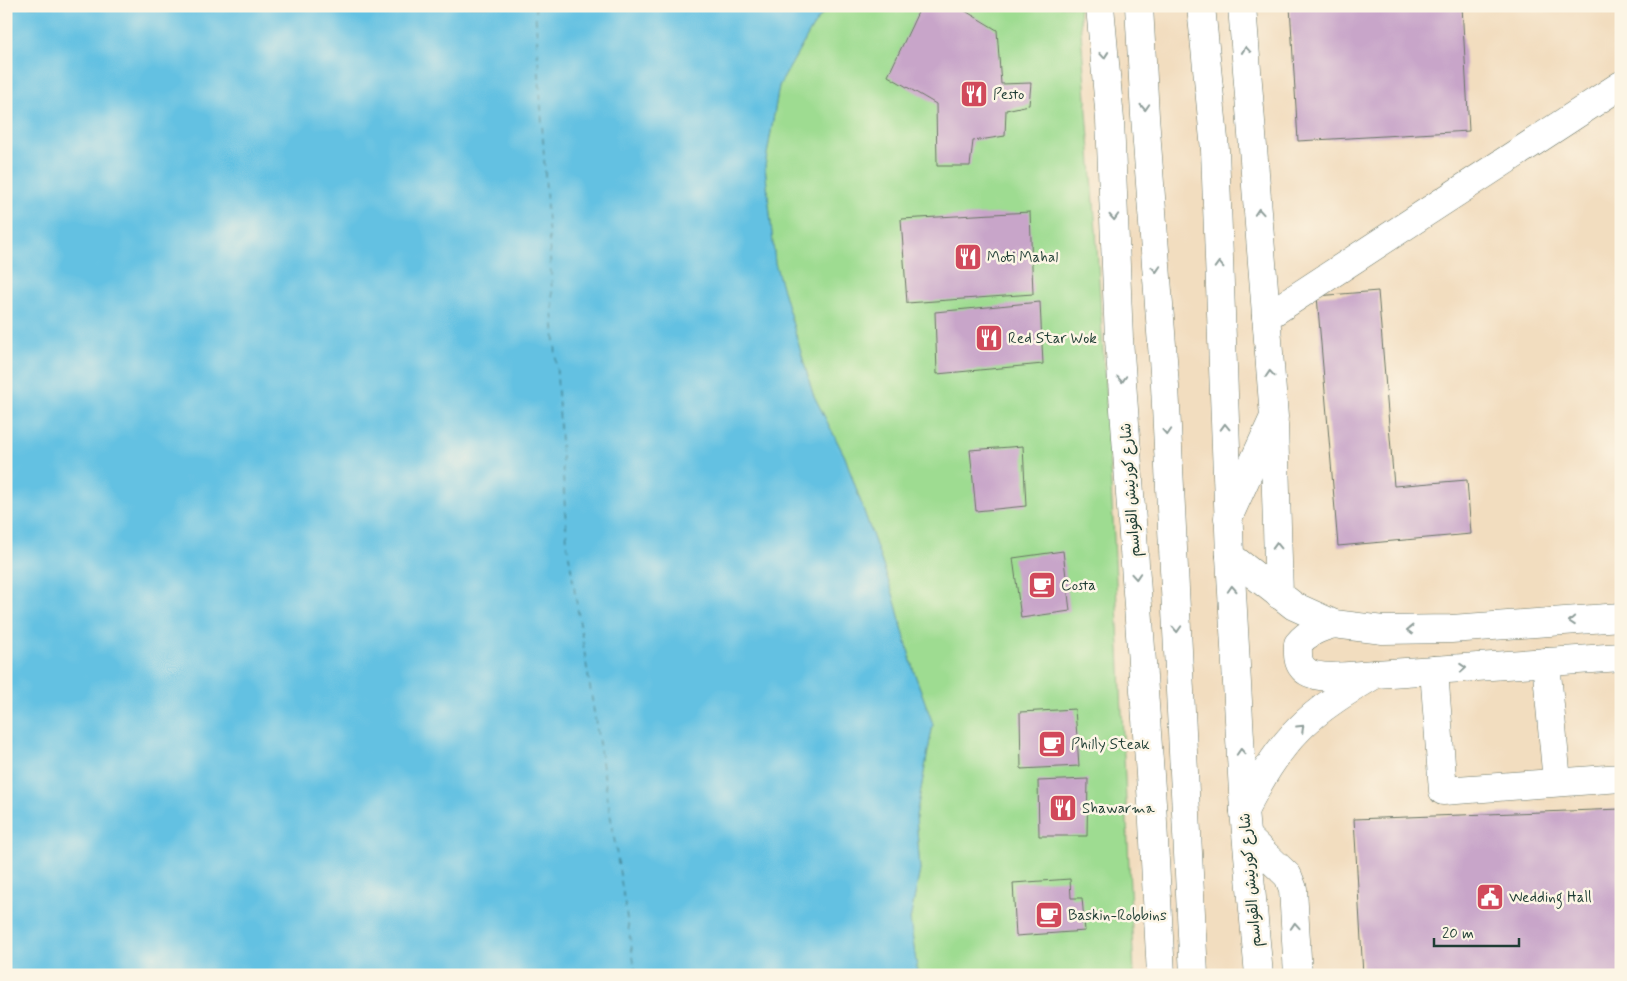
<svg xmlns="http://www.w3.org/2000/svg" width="1627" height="981" viewBox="0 0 1627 981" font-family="Mynerve,'Playpen Sans Arabic',sans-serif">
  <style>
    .green { fill: #9edc91; stroke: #5e8c62 }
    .water { fill: #64c1e2; stroke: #427f8b }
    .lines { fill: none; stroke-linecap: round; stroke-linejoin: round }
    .ferry { stroke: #305e60; stroke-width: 1; stroke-dasharray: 6 5; stroke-linecap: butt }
    .building { fill: #c8a5c9 }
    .minor-casing { stroke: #697565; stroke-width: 29 }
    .major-casing { stroke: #697565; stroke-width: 29 }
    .minor { stroke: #fff; stroke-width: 28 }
    .major { stroke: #fff; stroke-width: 28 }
    .oneway { stroke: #8f9e9a }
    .labels { text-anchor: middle; stroke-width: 5; stroke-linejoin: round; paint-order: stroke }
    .poi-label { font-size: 15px; fill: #1f3d34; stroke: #fcf5e5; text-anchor: start }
    .street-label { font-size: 15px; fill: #1f3d34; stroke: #fcf5e5 }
  </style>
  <rect width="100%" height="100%" fill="#fcf5e5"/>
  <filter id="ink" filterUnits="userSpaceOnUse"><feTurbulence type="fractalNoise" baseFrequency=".02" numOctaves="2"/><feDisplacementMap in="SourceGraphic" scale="10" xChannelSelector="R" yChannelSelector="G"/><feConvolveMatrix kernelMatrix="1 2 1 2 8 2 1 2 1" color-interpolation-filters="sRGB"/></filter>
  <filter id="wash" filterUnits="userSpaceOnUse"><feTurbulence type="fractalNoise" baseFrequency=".0096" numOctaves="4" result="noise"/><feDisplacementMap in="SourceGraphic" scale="20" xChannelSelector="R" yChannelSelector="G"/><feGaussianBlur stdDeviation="1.12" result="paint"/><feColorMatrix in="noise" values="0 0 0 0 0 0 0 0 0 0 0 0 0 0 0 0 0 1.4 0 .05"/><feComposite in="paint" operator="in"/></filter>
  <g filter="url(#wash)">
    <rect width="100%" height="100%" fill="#f2ddbf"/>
    <!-- green -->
    <polygon class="green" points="828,6 1079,6 1096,230 1114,538 1134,975 918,975 910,920 920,870 916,816 933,724 914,672 893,594 845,457 813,394 775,263 765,166 779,86 812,28"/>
    <!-- water -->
    <polygon class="water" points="6,6 828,6 812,28 779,86 765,166 775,263 813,394 845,457 893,594 914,672 933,724 916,816 920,870 910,920 918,975 6,975"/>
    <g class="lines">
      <!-- ferry -->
      <polyline class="ferry" points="535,6 567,543 636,975"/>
    </g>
    <g id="blocks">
      <!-- building -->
      <g class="building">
        <polygon points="921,6 957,6 997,30 1001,84 1031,83 1029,105 1006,110 1005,136 973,141 970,166 937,166 936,104 888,76"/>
        <polygon points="1290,6 1462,6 1469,131 1298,141"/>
        <polygon points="1030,212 1033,294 907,303 901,219"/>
        <polygon points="1378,291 1394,486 1467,480 1471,534 1338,546 1317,296"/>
        <polygon points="1040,302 1043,364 937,374 935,312"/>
        <polygon points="1023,446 1026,506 976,511 970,450"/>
        <polygon points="1063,551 1070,611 1021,618 1013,558"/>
        <polygon points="1075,709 1079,766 1021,769 1020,712"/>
        <polygon points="1088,779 1087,836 1039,836 1038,781"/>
        <polygon points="1621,809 1621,975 1363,975 1354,819"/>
        <polygon points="1070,879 1071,898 1082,898 1085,931 1016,936 1013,883"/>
      </g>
    </g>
  </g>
  <g filter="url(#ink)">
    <use href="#blocks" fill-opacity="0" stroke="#697565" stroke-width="1"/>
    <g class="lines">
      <!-- minor casing -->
      <g class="minor-casing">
        <g id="minor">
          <polyline points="1100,6 1110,120 1119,339 1152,803 1161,975"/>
          <polyline points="1266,317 1621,85"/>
          <polyline points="1274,424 1279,595"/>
          <polyline points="1228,518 1274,417 1242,6"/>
          <polyline points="1230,556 1294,606 1334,624 1383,630 1451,629 1621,617"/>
          <path d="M1334,624C1319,628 1308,632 1298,644C1298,652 1297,661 1302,667C1313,683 1355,675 1373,674"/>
          <polyline points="1546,662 1557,782"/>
          <polyline points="1434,670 1443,791 1621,778"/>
          <path d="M1244,811C1259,782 1275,753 1298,730C1320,707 1349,690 1376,674L1621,657"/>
          <polyline points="1247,837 1288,876 1293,889 1298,975"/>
        </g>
      </g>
      <!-- major casing -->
      <g class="major-casing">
        <g id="major">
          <polyline points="1139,6 1145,116 1165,386 1194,975"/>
          <polyline points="1201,6 1215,150 1230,556 1244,811 1259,975"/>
        </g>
      </g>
      <!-- minor -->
      <use href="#minor" class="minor"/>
      <!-- major -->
      <use href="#major" class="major"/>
    </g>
    <!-- one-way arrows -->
    <defs><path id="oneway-chevron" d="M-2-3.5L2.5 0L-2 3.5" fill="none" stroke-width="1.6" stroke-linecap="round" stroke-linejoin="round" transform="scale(1.25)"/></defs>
    <g class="oneway">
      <use href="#oneway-chevron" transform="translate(1246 50) rotate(-95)"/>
      <use href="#oneway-chevron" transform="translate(1104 55) rotate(85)"/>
      <use href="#oneway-chevron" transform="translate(1145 107) rotate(87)"/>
      <use href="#oneway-chevron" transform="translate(1259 212) rotate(-94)"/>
      <use href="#oneway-chevron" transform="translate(1114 217) rotate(87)"/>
      <use href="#oneway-chevron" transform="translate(1219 265) rotate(-92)"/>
      <use href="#oneway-chevron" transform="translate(1156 269) rotate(86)"/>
      <use href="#oneway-chevron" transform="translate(1270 374) rotate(-94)"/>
      <use href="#oneway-chevron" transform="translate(1122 379) rotate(86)"/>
      <use href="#oneway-chevron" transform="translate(1225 427) rotate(-92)"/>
      <use href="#oneway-chevron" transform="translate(1167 432) rotate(87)"/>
      <use href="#oneway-chevron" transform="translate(1277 546) rotate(-92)"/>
      <use href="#oneway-chevron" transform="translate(1136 576) rotate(86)"/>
      <use href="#oneway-chevron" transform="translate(1232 589) rotate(-93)"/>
      <use href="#oneway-chevron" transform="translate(1572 621) rotate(176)"/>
      <use href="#oneway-chevron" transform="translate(1177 629) rotate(87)"/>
      <use href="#oneway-chevron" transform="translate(1410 630) rotate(180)"/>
      <use href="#oneway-chevron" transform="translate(1463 668) rotate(-4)"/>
      <use href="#oneway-chevron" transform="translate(1301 728) rotate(-44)"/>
      <use href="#oneway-chevron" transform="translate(1241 752) rotate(-93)"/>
      <use href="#oneway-chevron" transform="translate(1295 926) rotate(-94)"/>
    </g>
  </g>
  <!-- icons -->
  <defs>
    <g id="restaurant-square" transform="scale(1.4375)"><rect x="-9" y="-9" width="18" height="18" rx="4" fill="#d1495b" stroke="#fcf5e5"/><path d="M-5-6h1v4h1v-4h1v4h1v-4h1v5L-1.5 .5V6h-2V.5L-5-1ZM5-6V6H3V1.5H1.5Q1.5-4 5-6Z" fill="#fff"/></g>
    <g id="cafe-square" transform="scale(1.4375)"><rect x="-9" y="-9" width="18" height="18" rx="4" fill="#d1495b" stroke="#fcf5e5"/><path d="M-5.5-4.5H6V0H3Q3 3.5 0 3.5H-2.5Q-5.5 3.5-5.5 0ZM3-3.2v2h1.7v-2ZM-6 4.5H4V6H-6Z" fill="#fff"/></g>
    <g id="civic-square" transform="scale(1.4375)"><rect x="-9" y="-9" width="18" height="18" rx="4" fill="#d1495b" stroke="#fcf5e5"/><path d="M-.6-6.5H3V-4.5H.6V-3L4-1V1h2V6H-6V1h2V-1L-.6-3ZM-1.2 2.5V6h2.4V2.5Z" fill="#fff"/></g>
  </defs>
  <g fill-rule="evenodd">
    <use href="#restaurant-square" x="974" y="94"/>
    <use href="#restaurant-square" x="968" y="257"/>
    <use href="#restaurant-square" x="989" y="338"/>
    <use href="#cafe-square" x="1042" y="585"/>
    <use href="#cafe-square" x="1052" y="744"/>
    <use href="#restaurant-square" x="1063" y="808"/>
    <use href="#civic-square" x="1490" y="897"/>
    <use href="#cafe-square" x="1049" y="915"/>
  </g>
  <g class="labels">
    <!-- poi labels -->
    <g class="poi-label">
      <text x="993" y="99">Pesto</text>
      <text x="987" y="262">Moti Mahal</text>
      <text x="1008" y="343">Red Star Wok</text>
      <text x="1061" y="590">Costa</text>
      <text x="1071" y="749">Philly Steak</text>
      <text x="1082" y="813">Shawarma</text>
      <text x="1509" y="902">Wedding Hall</text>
      <text x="1068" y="920">Baskin-Robbins</text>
    </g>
    <!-- street labels -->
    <g class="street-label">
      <text transform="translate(1130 490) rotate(-94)" y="5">شارع كورنيش القواسم</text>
      <text transform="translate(1250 880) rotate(-95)" y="5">شارع كورنيش القواسم</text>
    </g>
  </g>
  <!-- margin -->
  <rect width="1627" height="981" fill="none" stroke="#fcf5e5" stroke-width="25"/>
  <!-- scale -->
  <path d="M1434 938v8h85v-8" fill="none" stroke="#1f3d34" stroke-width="2.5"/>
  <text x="1442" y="938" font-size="15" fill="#1f3d34" stroke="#fcf5e5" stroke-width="4" paint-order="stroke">20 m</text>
</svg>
